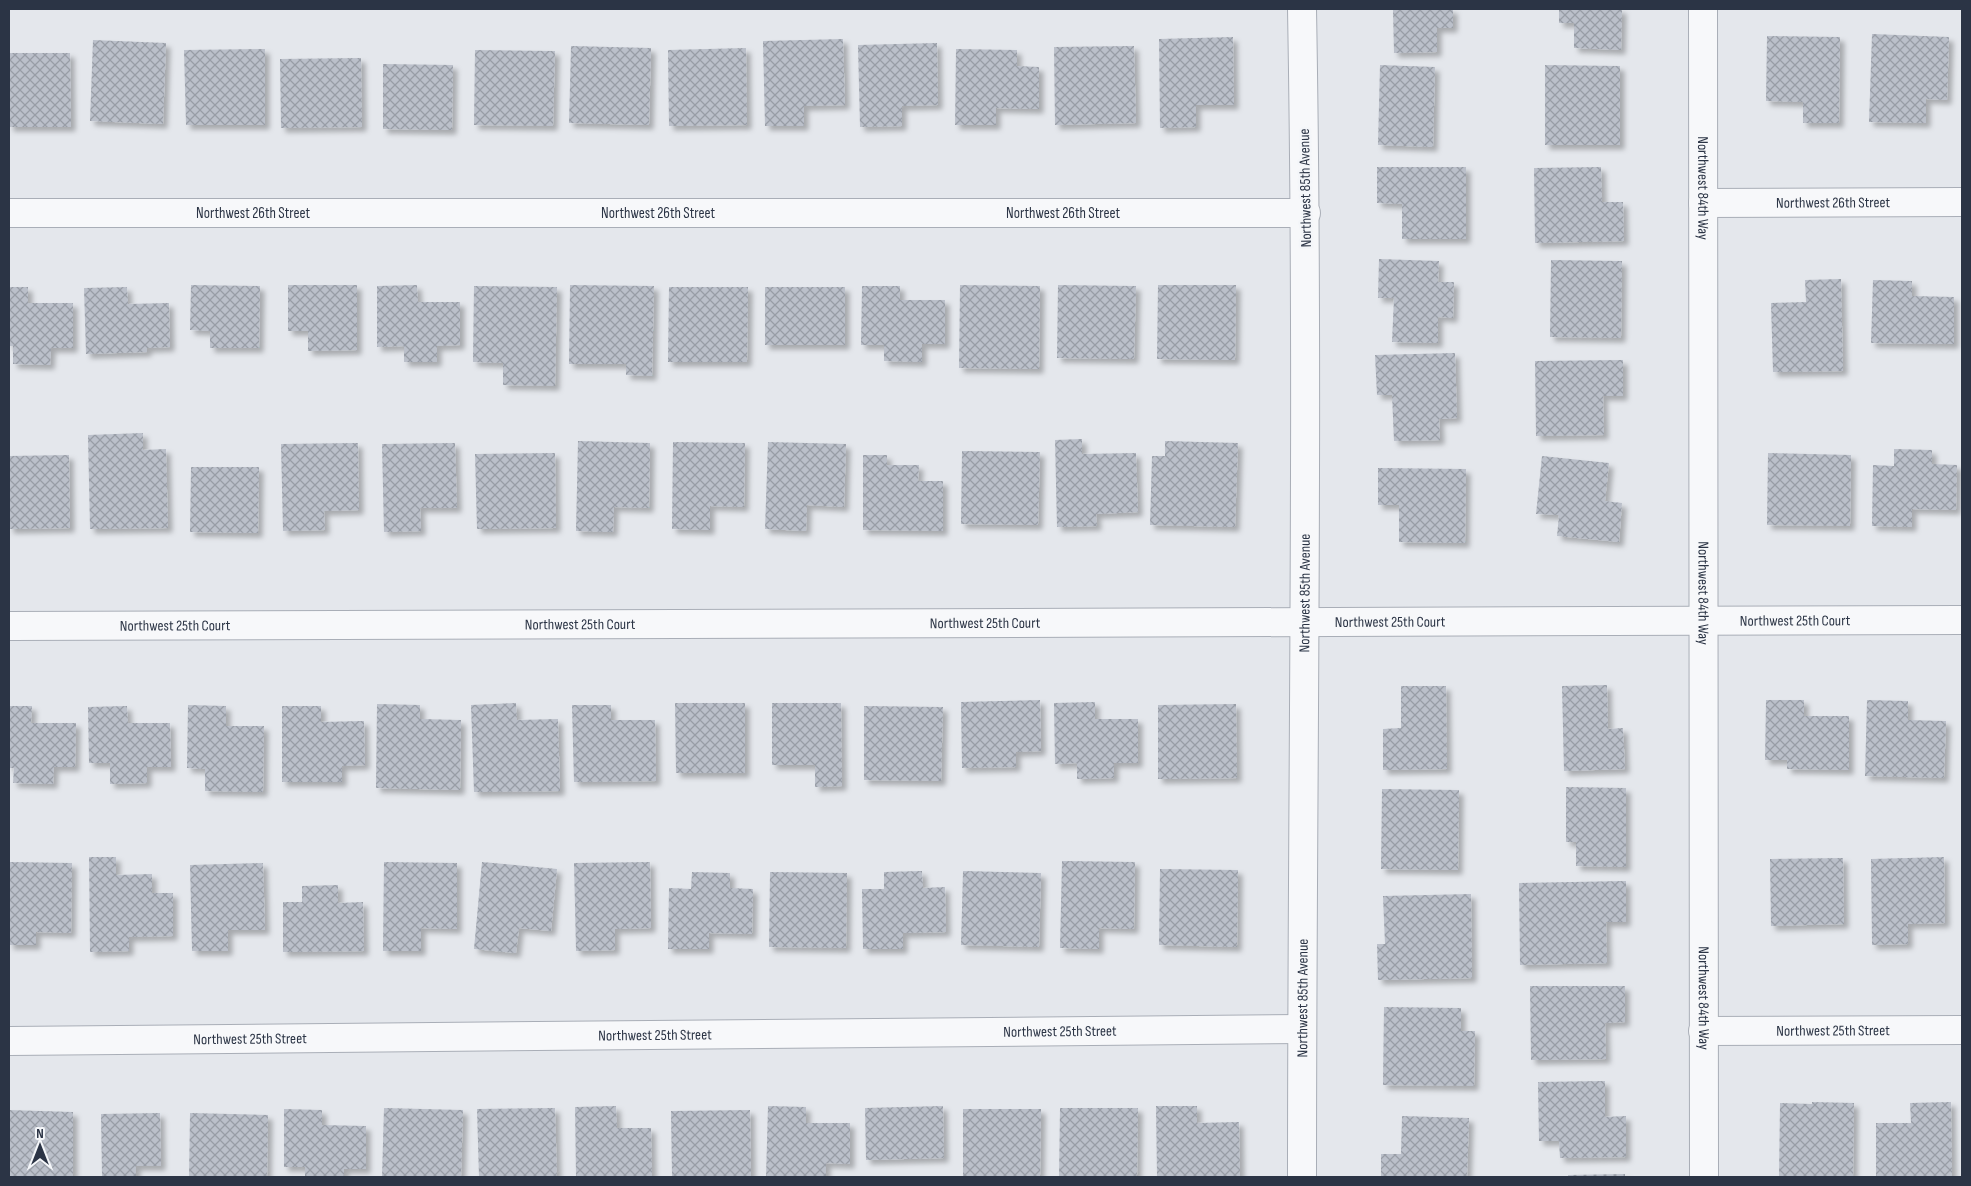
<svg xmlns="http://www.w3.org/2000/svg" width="1971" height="1186" viewBox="0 0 1971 1186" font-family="'Sofia Sans Condensed',sans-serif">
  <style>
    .building { fill: url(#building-cross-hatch); filter: url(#shadow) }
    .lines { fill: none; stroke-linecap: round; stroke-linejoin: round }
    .minor-casing { stroke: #a9aeb7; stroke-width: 30 }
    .minor { stroke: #f7f8fa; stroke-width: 28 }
    .labels { text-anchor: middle; stroke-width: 5; stroke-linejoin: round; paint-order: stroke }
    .street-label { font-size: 15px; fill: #2b3445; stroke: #f4f6f9 }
  </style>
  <defs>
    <pattern id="building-cross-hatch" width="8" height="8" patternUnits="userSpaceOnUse" patternTransform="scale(1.25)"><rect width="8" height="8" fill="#bbc0ca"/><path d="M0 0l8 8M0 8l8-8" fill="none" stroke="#989da6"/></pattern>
    <filter id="shadow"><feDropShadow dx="4.5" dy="4.5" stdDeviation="2.5" flood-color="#0004"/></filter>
  </defs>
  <rect width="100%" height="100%" fill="#e4e7ec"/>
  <!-- building -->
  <g class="building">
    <polygon points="1393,9 1453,9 1453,28 1437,28 1437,52 1394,53"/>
    <polygon points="1559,9 1622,9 1621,50 1574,48 1574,23 1559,23"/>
    <polygon points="1872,34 1949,37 1947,100 1926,99 1926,123 1869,122"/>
    <polygon points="1767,36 1840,37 1839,123 1803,123 1803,102 1766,101"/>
    <polygon points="1233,37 1234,105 1196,105 1196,127 1160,128 1159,39"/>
    <polygon points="843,39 845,105 804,106 804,126 765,126 763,41"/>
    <polygon points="93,40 166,43 163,124 90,121"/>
    <polygon points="937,43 938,105 902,106 902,126 860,127 858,45"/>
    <polygon points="571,46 651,48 649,125 569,123"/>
    <polygon points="1134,46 1136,123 1055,125 1054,47"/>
    <polygon points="746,48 747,125 669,126 668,50"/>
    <polygon points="265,49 265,125 186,125 184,50"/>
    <polygon points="956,49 1017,50 1017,66 1039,67 1039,109 996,108 996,125 955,125"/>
    <polygon points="475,50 555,51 553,126 474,125"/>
    <polygon points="9,53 70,53 71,127 9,127"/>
    <polygon points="361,58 362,127 281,128 280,59"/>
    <polygon points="383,64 453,65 452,130 383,129"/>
    <polygon points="1380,65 1435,67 1433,147 1378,145"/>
    <polygon points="1545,65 1620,66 1620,145 1545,145"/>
    <polygon points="1377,167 1466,167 1466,239 1402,239 1402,204 1377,203"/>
    <polygon points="1601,167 1602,202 1623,202 1624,241 1535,243 1534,168"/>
    <polygon points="1379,259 1439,261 1438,282 1454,282 1453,318 1438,317 1438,343 1392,342 1394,298 1378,298"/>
    <polygon points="1551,260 1622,261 1621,338 1550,337"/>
    <polygon points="1841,279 1843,371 1773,372 1771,303 1806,302 1805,280"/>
    <polygon points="1873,280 1912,281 1912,296 1954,297 1954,344 1871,343"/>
    <polygon points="191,285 260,286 259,348 210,348 210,331 190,330"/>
    <polygon points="288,285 357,285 357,350 308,351 308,331 288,331"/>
    <polygon points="417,285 418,302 460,302 460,345 437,346 437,362 404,362 404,346 377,347 377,286"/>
    <polygon points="570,285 654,286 652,376 626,375 626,364 569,364"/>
    <polygon points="960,285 1040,286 1039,369 959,368"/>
    <polygon points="1058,285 1136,286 1134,359 1057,358"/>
    <polygon points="1158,285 1236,285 1235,360 1157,359"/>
    <polygon points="474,286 557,287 555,386 503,385 503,363 473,362"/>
    <polygon points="862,286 900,286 900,300 945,300 945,344 922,344 922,362 884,361 884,345 861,345"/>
    <polygon points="9,287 28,287 28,303 73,303 73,348 51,348 50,365 13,364 13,346 9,346"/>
    <polygon points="127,287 128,304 169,303 170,347 147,348 147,352 86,354 84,288"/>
    <polygon points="669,287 748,287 747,362 668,362"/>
    <rect x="765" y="287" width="80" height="58"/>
    <polygon points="1455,353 1457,418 1439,419 1440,440 1394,441 1392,395 1377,395 1375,355"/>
    <polygon points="1623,360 1623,396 1603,396 1604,435 1536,436 1535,361"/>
    <polygon points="143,433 143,450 166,449 168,528 90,529 88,435"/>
    <polygon points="1082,439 1082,454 1136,453 1138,512 1096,514 1097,526 1057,527 1055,440"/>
    <polygon points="578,441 650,443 649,508 614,507 613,532 576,531"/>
    <polygon points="1165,441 1238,443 1235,527 1150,525 1152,456 1165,456"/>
    <polygon points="673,442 745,443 744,507 710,506 710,530 672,529"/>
    <polygon points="768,442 846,444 844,507 807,505 806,531 765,529"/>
    <polygon points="358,443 359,510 324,511 325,530 283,531 281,444"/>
    <polygon points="455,443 457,508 420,508 421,531 384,532 382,444"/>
    <polygon points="1894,449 1932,450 1932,464 1957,465 1956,510 1912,509 1912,527 1872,526 1873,465 1894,466"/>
    <polygon points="962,451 1040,452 1038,525 961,524"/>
    <polygon points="555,453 556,528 477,529 475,454"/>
    <polygon points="1768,453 1851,455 1850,526 1767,525"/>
    <polygon points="69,455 70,528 9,529 9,456"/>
    <polygon points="863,455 887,455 887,465 919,465 918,481 943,481 943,531 863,530"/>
    <polygon points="1542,456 1609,463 1605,501 1622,503 1619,542 1557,536 1559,515 1536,514"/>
    <polygon points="191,467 259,467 258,533 190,532"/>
    <polygon points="1378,468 1466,469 1465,543 1399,542 1399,505 1378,505"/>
    <polygon points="1607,685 1608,729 1623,728 1625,769 1564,771 1562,686"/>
    <polygon points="1401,686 1446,686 1447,769 1383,770 1383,729 1401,728"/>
    <polygon points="1040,700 1041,751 1016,752 1016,767 962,768 961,702"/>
    <polygon points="1766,700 1804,700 1804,716 1849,716 1849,770 1787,769 1787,760 1765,760"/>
    <polygon points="1867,700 1908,701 1908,720 1946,721 1944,778 1865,776"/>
    <polygon points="1095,702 1095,719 1138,719 1138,763 1114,763 1114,778 1077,779 1077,763 1055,764 1054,703"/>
    <polygon points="516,703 517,720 558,719 560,791 474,792 471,705"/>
    <polygon points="675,703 745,703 745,773 676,773"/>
    <polygon points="772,703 841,703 842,786 815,787 815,765 772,765"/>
    <polygon points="377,704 420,705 420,719 461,720 460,790 376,788"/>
    <polygon points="1236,704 1237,778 1158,779 1158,705"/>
    <polygon points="188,705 226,706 226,726 264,726 263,792 205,791 205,769 187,768"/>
    <polygon points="572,705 611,705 611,720 655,720 656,781 574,782"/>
    <polygon points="9,706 32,706 31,723 76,723 75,767 54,767 53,784 13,783 14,768 9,768"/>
    <polygon points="127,706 128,723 170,723 171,767 147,767 147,783 110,784 110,763 89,763 88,707"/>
    <polygon points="282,706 321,706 321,722 364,721 365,765 342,766 342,782 282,782"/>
    <polygon points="864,706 943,707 941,781 864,780"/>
    <polygon points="1566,787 1626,788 1626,867 1576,866 1576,842 1566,842"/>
    <polygon points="1382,789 1459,790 1458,870 1381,869"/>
    <polygon points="89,857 116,857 116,875 152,874 152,893 173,893 173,936 129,937 129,951 90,952"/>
    <polygon points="1944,857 1945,923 1908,924 1908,944 1872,945 1871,859"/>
    <polygon points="1843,858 1844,924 1771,926 1770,859"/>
    <polygon points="1062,861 1135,862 1134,929 1099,928 1099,949 1060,948"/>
    <polygon points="9,862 72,863 71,933 36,932 36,945 9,945"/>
    <polygon points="384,862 457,863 457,929 421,928 421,951 383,951"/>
    <polygon points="482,862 557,869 551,931 519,928 516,953 474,949"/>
    <polygon points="650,862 651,928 615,929 615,950 576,951 574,863"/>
    <polygon points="263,863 265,930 228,930 228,951 192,951 190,865"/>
    <polygon points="1160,869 1238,870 1237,947 1159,945"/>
    <polygon points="922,871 923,888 945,887 946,932 903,933 903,949 863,949 862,889 884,889 884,872"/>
    <polygon points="963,871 1041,873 1039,947 961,945"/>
    <polygon points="692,872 730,873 730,888 753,889 752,934 709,933 709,949 668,949 669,888 691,889"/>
    <polygon points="770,872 847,873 846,948 769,947"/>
    <polygon points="1626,881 1626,922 1606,922 1607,963 1520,965 1519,883"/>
    <polygon points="338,885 338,903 363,902 364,951 283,952 283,902 302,902 302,886"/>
    <polygon points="1471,894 1472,978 1378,980 1377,944 1385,944 1383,896"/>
    <polygon points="1530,986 1625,986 1625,1022 1605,1023 1606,1059 1531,1060"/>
    <polygon points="1384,1007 1461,1008 1461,1031 1475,1031 1474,1086 1383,1085"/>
    <polygon points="1605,1081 1605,1117 1626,1116 1626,1157 1560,1158 1559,1141 1539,1141 1538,1082"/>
    <polygon points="1812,1102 1854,1103 1853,1177 1779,1177 1780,1103 1812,1104"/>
    <polygon points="1951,1102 1952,1177 1876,1177 1876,1123 1911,1123 1910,1103"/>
    <polygon points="616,1106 617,1128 651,1128 652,1177 576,1177 575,1107"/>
    <polygon points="768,1106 806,1107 806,1123 850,1123 850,1164 826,1163 826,1177 766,1177"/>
    <polygon points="943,1106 944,1158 866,1160 865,1108"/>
    <polygon points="1156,1106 1197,1106 1197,1123 1239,1122 1240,1177 1157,1177"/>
    <polygon points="384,1108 463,1110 461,1177 382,1177"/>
    <polygon points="555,1108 557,1177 479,1177 477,1109"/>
    <polygon points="1060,1108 1138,1108 1137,1177 1059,1177"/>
    <polygon points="284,1109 322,1110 322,1125 366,1126 366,1169 344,1169 344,1177 305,1177 305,1167 284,1167"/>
    <polygon points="963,1109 1041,1109 1040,1177 963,1177"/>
    <polygon points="9,1110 73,1112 73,1177 9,1177"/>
    <polygon points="750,1110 751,1177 672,1177 671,1111"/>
    <polygon points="160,1113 161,1166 136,1166 136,1177 102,1177 101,1114"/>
    <polygon points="190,1113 268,1115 267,1177 189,1177"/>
    <polygon points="1402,1116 1469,1118 1467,1177 1381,1177 1381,1154 1401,1154"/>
    <polygon points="1625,1174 1625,1177 1568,1177 1568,1175"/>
  </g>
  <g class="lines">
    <!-- minor casing -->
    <g class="minor-casing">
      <g id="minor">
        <path id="s1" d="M1703,9L1704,1177"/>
        <path id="s2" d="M1703,203L1962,202"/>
        <path id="s3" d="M9,213H1306"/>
        <path id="s4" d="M9,626L1962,620"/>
        <path id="s5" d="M1703,1031L1962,1030"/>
        <path id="s6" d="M9,1041L1302,1029"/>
        <path id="s7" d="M1302,1177C1302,788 1309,398 1302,9"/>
      </g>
    </g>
    <!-- minor -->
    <use href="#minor" class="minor"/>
  </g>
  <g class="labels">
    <!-- street labels -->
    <g class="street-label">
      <text transform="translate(1305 188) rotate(-91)" y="5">Northwest 85th Avenue</text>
      <text dy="5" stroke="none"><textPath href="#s1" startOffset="179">Northwest 84th Way</textPath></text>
      <text dy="5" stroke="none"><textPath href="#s2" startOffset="130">Northwest 26th Street</textPath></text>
      <text dy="5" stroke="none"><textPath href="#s3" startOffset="244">Northwest 26th Street</textPath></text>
      <text dy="5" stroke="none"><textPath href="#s3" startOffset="649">Northwest 26th Street</textPath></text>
      <text dy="5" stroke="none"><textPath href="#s3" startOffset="1054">Northwest 26th Street</textPath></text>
      <text dy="5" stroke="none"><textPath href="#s7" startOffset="584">Northwest 85th Avenue</textPath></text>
      <text dy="5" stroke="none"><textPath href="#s1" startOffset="584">Northwest 84th Way</textPath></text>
      <text dy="5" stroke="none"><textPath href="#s4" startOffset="1381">Northwest 25th Court</textPath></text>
      <text dy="5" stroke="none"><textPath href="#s4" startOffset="1786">Northwest 25th Court</textPath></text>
      <text dy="5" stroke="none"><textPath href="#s4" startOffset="976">Northwest 25th Court</textPath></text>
      <text dy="5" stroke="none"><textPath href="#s4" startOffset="571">Northwest 25th Court</textPath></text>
      <text dy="5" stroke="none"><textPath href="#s4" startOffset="166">Northwest 25th Court</textPath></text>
      <text dy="5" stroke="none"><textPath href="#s7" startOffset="179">Northwest 85th Avenue</textPath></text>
      <text dy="5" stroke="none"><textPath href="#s1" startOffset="989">Northwest 84th Way</textPath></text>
      <text dy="5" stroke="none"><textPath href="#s5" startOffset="130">Northwest 25th Street</textPath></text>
      <text dy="5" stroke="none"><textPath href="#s6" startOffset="1051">Northwest 25th Street</textPath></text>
      <text dy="5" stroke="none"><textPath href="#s6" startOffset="646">Northwest 25th Street</textPath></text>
      <text dy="5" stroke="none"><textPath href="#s6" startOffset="241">Northwest 25th Street</textPath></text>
    </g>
  </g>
  <!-- border -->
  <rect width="1971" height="1186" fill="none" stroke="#2b3445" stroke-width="20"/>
  <!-- north arrow -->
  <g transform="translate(40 1146)" stroke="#f4f6f9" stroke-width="4" paint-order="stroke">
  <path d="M0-4L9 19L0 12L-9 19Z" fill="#2b3445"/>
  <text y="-8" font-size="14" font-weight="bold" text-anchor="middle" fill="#2b3445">N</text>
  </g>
</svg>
